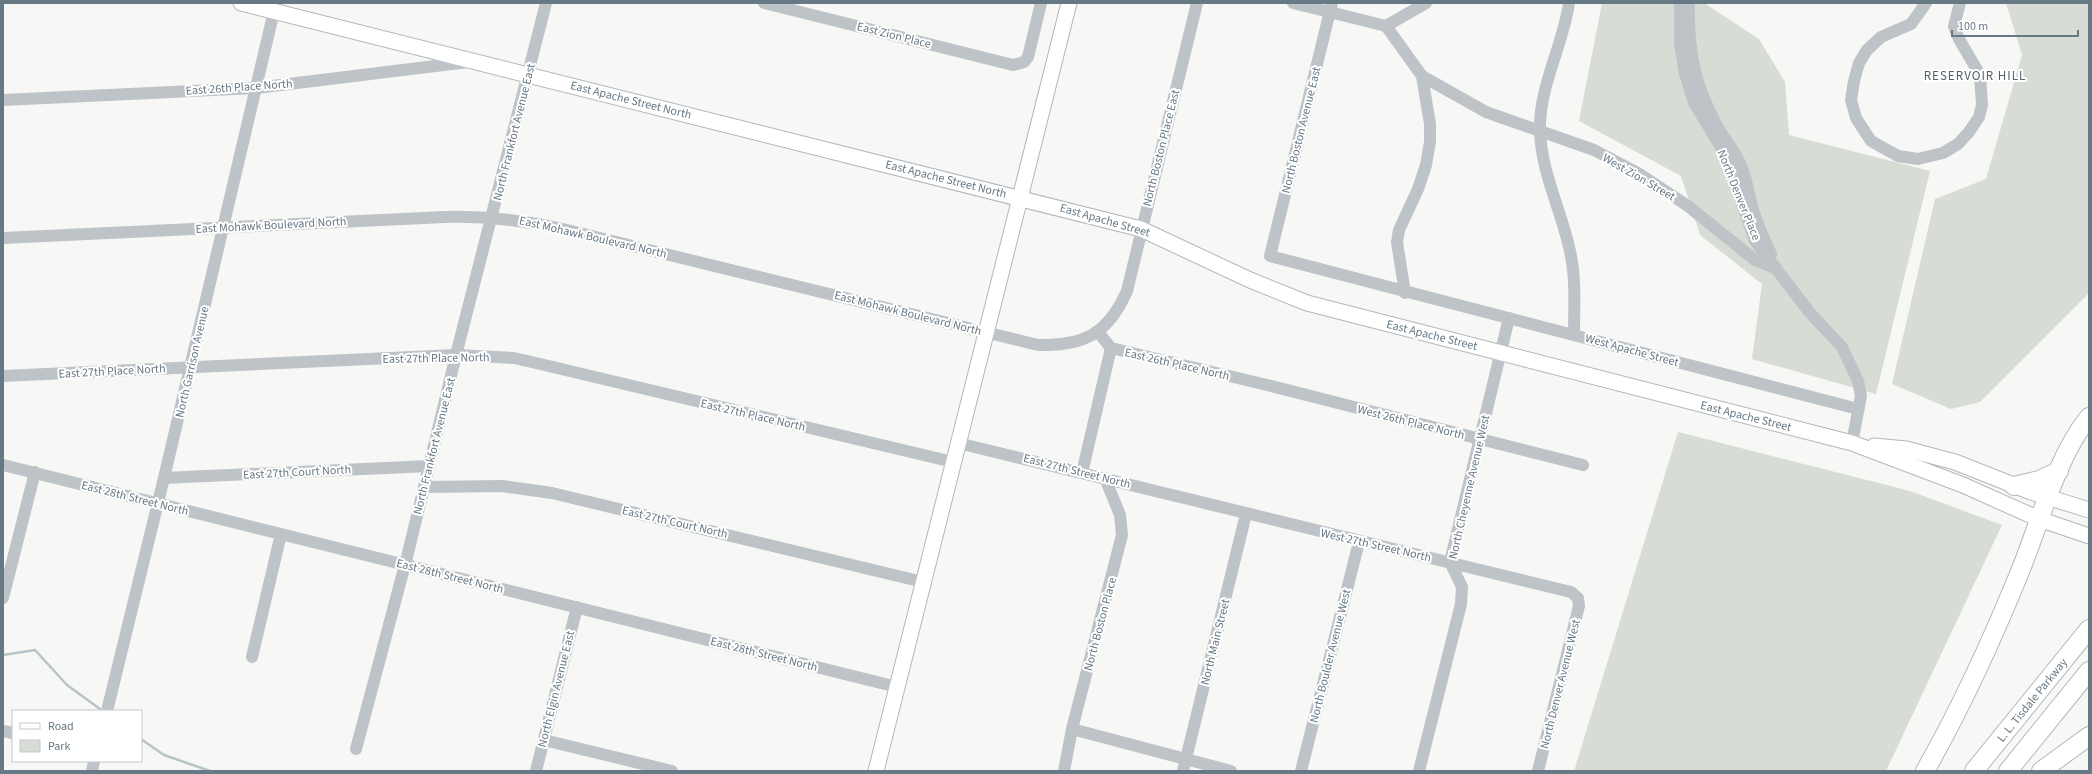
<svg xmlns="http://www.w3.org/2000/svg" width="2092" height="774" viewBox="0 0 2092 774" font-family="'Source Sans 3',sans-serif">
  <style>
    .green { fill: #d7dcd4 }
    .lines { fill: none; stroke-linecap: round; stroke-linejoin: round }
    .stream { stroke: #b8c4c8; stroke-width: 2.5 }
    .major-casing { stroke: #b2b7bb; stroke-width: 17 }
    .highway-casing { stroke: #b2b6ba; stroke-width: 20 }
    .minor { stroke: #bec3c7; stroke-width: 12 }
    .major { stroke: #fff; stroke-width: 15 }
    .highway { stroke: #fff; stroke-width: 18 }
    .labels { text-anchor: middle; stroke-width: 4; stroke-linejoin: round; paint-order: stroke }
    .street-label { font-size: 12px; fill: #677985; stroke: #fff }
    .neighbourhood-label { font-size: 13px; letter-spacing: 1px; fill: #55626a; stroke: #fff }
  </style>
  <rect width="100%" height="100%" fill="#f7f7f5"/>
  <!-- green -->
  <g class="green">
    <polygon points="1602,3 1704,3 1759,39 1785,82 1789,135 1930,171 1876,394 1752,359 1762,284 1700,235 1681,176 1579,121"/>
    <polygon points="2006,3 2089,3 2089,293 1980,402 1951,409 1892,384 1935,199 1986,179 2022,55"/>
    <polygon points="1678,432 1910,491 2002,525 1886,771 1574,771"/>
  </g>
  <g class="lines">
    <!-- stream -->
    <g class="stream">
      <polyline points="3,655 35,650 67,685 100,709"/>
      <polyline points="141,739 164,755 210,771"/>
    </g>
    <!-- major casing -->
    <g class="major-casing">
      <g id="major">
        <polyline points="241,3 1141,229 1250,280 1307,303 1852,443 1963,485 2039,519 2089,536"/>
        <polyline points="1874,446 1906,449 1955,462 2031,492 2089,510"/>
        <path d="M876,771C939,515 1006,259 1069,3"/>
      </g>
    </g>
    <!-- highway casing -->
    <g class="highway-casing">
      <g id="highway">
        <polyline points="2014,486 2039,480 2059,471"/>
        <path d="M1925,771C1962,706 1993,638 2021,569C2040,522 2057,456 2089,417"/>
        <polyline points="1974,771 2089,629"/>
        <polyline points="2008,771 2089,671"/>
        <polyline points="2041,771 2089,736"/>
      </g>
    </g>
    <!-- minor -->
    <g class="minor">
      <polyline points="764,3 1013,65 1024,62 1028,57 1041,3"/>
      <polyline points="1293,3 1386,26"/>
      <polyline points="1332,3 1270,256 1858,409"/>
      <path d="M1569,3C1563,46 1539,86 1540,130C1541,174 1563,213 1571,256C1576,282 1574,308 1574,335"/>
      <polyline points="1680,3 1680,43 1685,74 1694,103 1725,154 1755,241 1810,313 1842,347 1858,381 1861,396 1852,443"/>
      <path d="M1689,3C1688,52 1694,83 1717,126C1725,140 1736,152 1742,168C1747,180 1748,193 1752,206C1756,222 1764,238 1771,254"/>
      <polyline points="1926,3 1911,24 1881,37 1867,50 1859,63 1854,81 1851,100 1856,118 1871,141 1898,156 1918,159 1943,153 1958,144 1969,132 1979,117 1982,105 1980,75 1959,39 1954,26 1960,3"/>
      <polyline points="1386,26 1422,76 1430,124 1430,142 1426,165 1418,189 1399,230 1397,242 1405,293"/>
      <polyline points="1386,26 1426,3"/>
      <polyline points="1422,76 1486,112 1594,150 1638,173 1688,206 1755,260 1777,269"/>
      <polyline points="3,100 256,88 468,62"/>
      <path d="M3,238L445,217C485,216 523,220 563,229L1038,345C1084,346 1108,334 1127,291L1197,3"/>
      <polyline points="1098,332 1111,348 1263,384 1583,465"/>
      <polyline points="3,376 456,355 514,358 536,363 953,462"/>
      <polyline points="958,443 1571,592 1578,598 1579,606 1538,771"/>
      <polyline points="3,465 897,687"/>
      <polyline points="1082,473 1111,348"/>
      <polyline points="164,478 429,466"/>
      <polyline points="425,487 502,486 552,493 923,582"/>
      <polyline points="3,598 35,472"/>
      <polyline points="252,657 281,534"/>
      <polyline points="107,711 164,478 274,11"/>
      <polyline points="1072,729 1231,771"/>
      <polyline points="3,731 13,733"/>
      <polyline points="544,740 672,771"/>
      <polyline points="356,749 407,557 456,355 546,3"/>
      <polyline points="92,771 94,761"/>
      <polyline points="536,771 577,607"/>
      <polyline points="1064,771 1072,729 1122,535 1120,515 1105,478"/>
      <polyline points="1183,771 1246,514"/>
      <polyline points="1301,771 1359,542"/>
      <polyline points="1419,771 1461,604 1462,587 1450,562 1509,318"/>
    </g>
    <!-- major -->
    <use href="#major" class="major"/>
    <!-- highway -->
    <use href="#highway" class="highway"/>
  </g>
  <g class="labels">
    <!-- street labels -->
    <g class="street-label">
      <text transform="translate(894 35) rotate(14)" y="4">East Zion Place</text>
      <text transform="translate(239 87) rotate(-4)" y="4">East 26th Place North</text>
      <text transform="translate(631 100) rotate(14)" y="4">East Apache Street North</text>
      <text transform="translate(1301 130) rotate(-76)" y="4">North Boston Avenue East</text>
      <text transform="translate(514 132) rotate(-76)" y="4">North Frankfort Avenue East</text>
      <text transform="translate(1161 148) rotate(-76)" y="4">North Boston Place East</text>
      <text transform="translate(1639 177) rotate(30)" y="4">West Zion Street</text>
      <text transform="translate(946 179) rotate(14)" y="4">East Apache Street North</text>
      <text transform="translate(1739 195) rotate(68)" y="4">North Denver Place</text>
      <text transform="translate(1105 220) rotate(16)" y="4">East Apache Street</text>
      <text transform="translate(271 225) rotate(-3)" y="4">East Mohawk Boulevard North</text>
      <text transform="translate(593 237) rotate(13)" y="4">East Mohawk Boulevard North</text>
      <text transform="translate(908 313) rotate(14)" y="4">East Mohawk Boulevard North</text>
      <text transform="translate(1432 335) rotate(14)" y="4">East Apache Street</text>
      <text transform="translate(1632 350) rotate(15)" y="4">West Apache Street</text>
      <text transform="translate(436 358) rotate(-1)" y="4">East 27th Place North</text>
      <text transform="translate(192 362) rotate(-77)" y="4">North Garrison Avenue</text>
      <text transform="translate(1177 364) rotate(13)" y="4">East 26th Place North</text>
      <text transform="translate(112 371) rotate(-3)" y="4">East 27th Place North</text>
      <text transform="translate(753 415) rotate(13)" y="4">East 27th Place North</text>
      <text transform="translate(1746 416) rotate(14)" y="4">East Apache Street</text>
      <text transform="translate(1411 422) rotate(14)" y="4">West 26th Place North</text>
      <text transform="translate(434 446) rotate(-76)" y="4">North Frankfort Avenue East</text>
      <text transform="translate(1077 471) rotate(14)" y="4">East 27th Street North</text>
      <text transform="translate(297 472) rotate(-3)" y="4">East 27th Court North</text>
      <text transform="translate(1469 487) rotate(-77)" y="4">North Cheyenne Avenue West</text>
      <text transform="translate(135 498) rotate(14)" y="4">East 28th Street North</text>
      <text transform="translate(675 522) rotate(13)" y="4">East 27th Court North</text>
      <text transform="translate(1376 545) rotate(13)" y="4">West 27th Street North</text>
      <text transform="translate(450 576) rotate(14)" y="4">East 28th Street North</text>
      <text transform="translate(1100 624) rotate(-75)" y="4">North Boston Place</text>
      <text transform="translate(1215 642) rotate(-76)" y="4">North Main Street</text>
      <text transform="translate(764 654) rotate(14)" y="4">East 28th Street North</text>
      <text transform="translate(1330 656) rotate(-76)" y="4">North Boulder Avenue West</text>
      <text transform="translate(1560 684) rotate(-76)" y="4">North Denver Avenue West</text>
      <text transform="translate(556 689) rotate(-76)" y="4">North Elgin Avenue East</text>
      <text transform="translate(2032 700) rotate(-51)" y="4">L. L. Tisdale Parkway</text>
    </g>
    <!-- neighbourhood labels -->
    <g class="neighbourhood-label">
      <text x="1975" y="80">RESERVOIR HILL</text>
    </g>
  </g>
  <!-- border -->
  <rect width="2092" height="774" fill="none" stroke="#677985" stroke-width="8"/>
  <!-- legend -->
  <rect x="12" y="710" width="130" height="52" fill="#ffffff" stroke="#c2c9ce"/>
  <rect x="20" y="723" width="20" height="6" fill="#ffffff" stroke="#c2c9ce"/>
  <text x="48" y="730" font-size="12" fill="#677985">Road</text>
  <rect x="20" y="740" width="20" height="12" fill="#d7dcd4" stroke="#c2c9ce"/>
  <text x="48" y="750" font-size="12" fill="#677985">Park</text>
  <!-- scale -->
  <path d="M1952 30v6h126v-6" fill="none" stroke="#677985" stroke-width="2"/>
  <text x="1958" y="30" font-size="12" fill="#677985" stroke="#ffffff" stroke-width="3" paint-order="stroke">100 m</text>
</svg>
